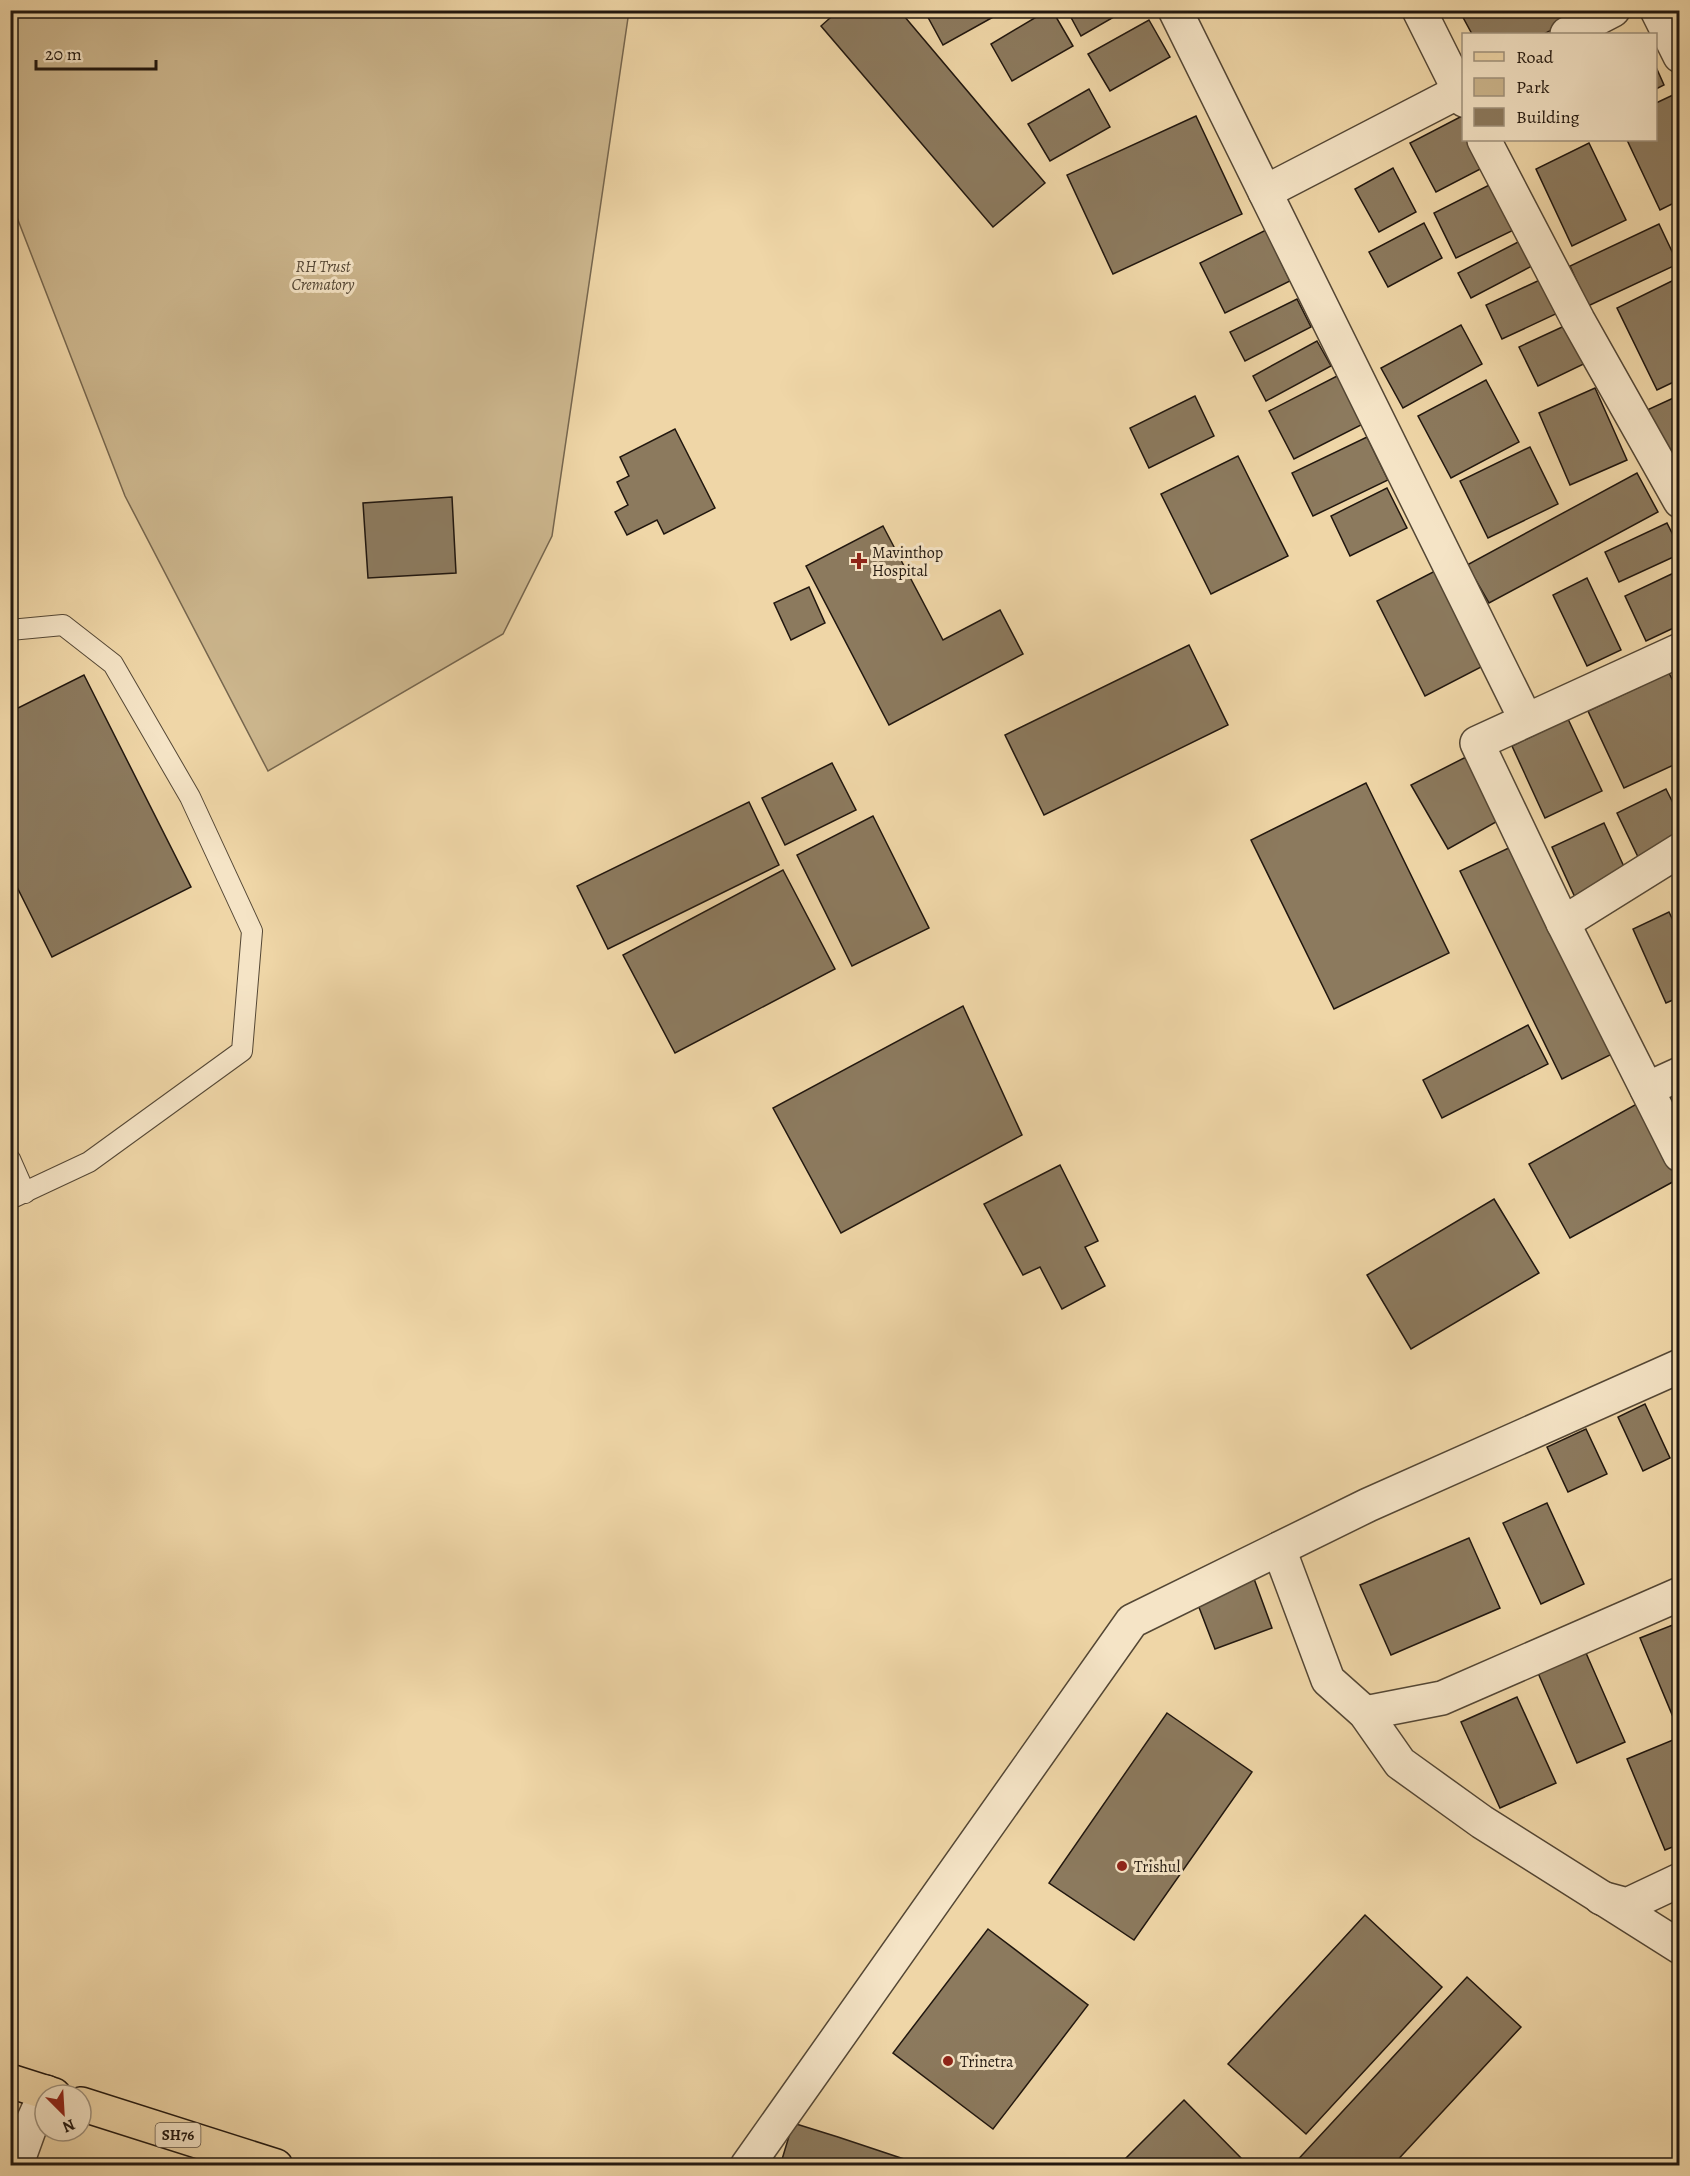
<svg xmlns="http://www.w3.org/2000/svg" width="1690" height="2176" viewBox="0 0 1690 2176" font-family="Alegreya,serif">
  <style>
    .green { fill: #ccb68d; stroke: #76664e; stroke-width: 1.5 }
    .building { fill: #8c7a5e; stroke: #21170f; stroke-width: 1.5 }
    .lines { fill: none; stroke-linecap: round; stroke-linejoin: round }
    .service-casing { stroke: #544735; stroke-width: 22 }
    .minor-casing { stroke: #544735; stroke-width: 36 }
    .tertiary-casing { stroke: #544735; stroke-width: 36 }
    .primary-casing { stroke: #21170f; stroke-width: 36 }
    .service { stroke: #f5e4c6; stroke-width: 20 }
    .minor { stroke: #f5e4c6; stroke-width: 33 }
    .tertiary { stroke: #f5e4c6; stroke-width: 33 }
    .primary { stroke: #efd6a7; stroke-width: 33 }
    .poi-dot { fill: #8f2418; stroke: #f5e4c6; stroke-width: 2 }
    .labels { text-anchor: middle; stroke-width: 6; stroke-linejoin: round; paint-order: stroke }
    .shield { fill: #f5e4c6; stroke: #615446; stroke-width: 1.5 }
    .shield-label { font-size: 15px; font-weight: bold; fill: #21170f }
    .park-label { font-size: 16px; font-style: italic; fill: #544735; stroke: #f5e4c6 }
    .poi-label { font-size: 16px; fill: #21170f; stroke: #f5e4c6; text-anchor: start }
  </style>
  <rect width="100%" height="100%" fill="#efd6a7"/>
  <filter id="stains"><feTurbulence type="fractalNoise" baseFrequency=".00333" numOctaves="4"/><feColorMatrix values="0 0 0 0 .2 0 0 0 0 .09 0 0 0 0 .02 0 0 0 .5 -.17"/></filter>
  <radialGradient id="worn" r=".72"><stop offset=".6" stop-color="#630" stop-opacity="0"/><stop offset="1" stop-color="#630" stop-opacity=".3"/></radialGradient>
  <!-- green -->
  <polygon class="green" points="11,11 629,11 552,536 503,634 268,771 125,496 11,202"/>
  <!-- building -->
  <g class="building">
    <polygon points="839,10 899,10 1045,183 993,227 821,26"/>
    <polygon points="924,10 1004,10 1004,11 943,45"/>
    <polygon points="1048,10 1052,10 1073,46 1012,81 991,44"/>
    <polygon points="1067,10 1126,10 1081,36"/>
    <polygon points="1459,10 1590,10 1544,34 1472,34"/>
    <polygon points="1149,20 1170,57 1110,91 1088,54"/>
    <polygon points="1656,67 1664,85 1656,89"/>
    <polygon points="1089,89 1110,127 1050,161 1028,124"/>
    <polygon points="1675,94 1680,105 1680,200 1660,210 1627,140 1656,140 1656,103"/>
    <polygon points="1464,115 1464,140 1480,140 1492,163 1436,192 1410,143"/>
    <polygon points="1196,116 1242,214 1113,274 1067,175"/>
    <polygon points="1589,143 1626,220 1572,246 1536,169"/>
    <polygon points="1393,168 1416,212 1379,232 1355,189"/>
    <polygon points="1501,179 1524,225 1456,258 1434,213"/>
    <polygon points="1424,223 1442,258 1388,287 1369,252"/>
    <polygon points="1659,224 1678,264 1588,306 1570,266"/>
    <polygon points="1266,230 1290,281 1225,313 1200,263"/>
    <polygon points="1520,241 1532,266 1471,298 1458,273"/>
    <polygon points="1680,277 1680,379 1657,390 1617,308"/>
    <polygon points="1544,278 1560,312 1502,339 1486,305"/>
    <polygon points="1297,299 1311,327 1245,361 1230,332"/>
    <polygon points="1573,322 1592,360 1538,386 1519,347"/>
    <polygon points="1461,325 1482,364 1403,408 1381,368"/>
    <polygon points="1317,341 1331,366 1266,401 1253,376"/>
    <polygon points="1339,375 1363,424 1294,459 1269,411"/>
    <polygon points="1486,380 1519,442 1451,478 1418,416"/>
    <polygon points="1595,388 1627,460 1570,485 1539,413"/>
    <polygon points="1680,395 1680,456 1670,460 1647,410"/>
    <polygon points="1195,396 1214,436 1149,468 1130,428"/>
    <polygon points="675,429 715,508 664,534 657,520 627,535 615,512 628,505 617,482 629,476 620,457"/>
    <polygon points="1367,437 1388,480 1313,516 1292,473"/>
    <polygon points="1530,447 1558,504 1488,538 1460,481"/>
    <polygon points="1238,456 1288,556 1211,594 1161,494"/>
    <polygon points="1637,473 1658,512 1489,603 1467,565"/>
    <polygon points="1387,488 1407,528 1350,556 1331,516"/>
    <polygon points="452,497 456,573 368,578 363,503"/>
    <polygon points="1667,523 1680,549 1680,554 1619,582 1605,552"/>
    <polygon points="883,526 943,640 1000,610 1023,654 889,725 806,566"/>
    <polygon points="1437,570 1485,665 1425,696 1377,601"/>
    <polygon points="1680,570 1680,625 1646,641 1625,596"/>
    <polygon points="1587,578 1621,650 1587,666 1553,595"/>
    <polygon points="809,587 825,623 791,640 774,603"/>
    <polygon points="1189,645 1228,725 1044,815 1005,735"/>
    <polygon points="1669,673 1680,695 1680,762 1624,788 1588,711"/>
    <polygon points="84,675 191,887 52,957 10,873 10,712"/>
    <polygon points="1568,719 1602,791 1545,818 1512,746"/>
    <polygon points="1466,757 1503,818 1448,849 1411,785"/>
    <polygon points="832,763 856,810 785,845 762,798"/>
    <polygon points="1366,783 1449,953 1334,1009 1251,840"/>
    <polygon points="1666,789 1680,817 1680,868 1650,882 1617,813"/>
    <polygon points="749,802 779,865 608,949 577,886"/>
    <polygon points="873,816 929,928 852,966 797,855"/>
    <polygon points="1604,823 1636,893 1584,917 1552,847"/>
    <polygon points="1515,845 1616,1052 1562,1079 1460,871"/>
    <polygon points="783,870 835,969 675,1053 623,955"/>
    <polygon points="1669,912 1680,935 1680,997 1666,1003 1633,929"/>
    <polygon points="963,1006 1022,1135 841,1233 773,1108"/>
    <polygon points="1528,1025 1548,1064 1442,1118 1423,1080"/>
    <polygon points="1651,1096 1680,1148 1680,1178 1570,1238 1529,1164"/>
    <polygon points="1060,1165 1098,1241 1085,1247 1105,1286 1062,1309 1040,1267 1023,1275 984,1204"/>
    <polygon points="1494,1199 1539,1273 1411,1349 1367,1275"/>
    <polygon points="1645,1404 1670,1458 1643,1471 1618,1417"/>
    <polygon points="1586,1429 1607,1474 1568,1492 1547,1447"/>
    <polygon points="1547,1503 1584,1584 1541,1604 1503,1523"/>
    <polygon points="1469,1538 1500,1608 1391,1655 1360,1585"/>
    <polygon points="1253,1576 1272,1628 1215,1649 1195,1597"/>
    <polygon points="1680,1622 1680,1723 1676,1724 1640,1638"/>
    <polygon points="1586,1653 1625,1742 1577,1763 1538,1673"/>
    <polygon points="1517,1697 1556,1783 1500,1808 1461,1722"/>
    <polygon points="1167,1713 1252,1772 1134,1940 1049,1883"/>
    <polygon points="1680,1737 1680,1844 1665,1850 1627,1759"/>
    <polygon points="1365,1915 1442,1987 1306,2134 1228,2064"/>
    <polygon points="988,1929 1088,2005 993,2129 893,2053"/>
    <polygon points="1467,1977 1521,2027 1392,2166 1292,2166"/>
    <polygon points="1184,2100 1242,2159 1235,2166 1118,2166"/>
    <polygon points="793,2123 838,2137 925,2166 780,2166"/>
  </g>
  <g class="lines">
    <!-- service casing -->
    <g class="service-casing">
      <g id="service">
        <polyline points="10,630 63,625 113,664 190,797 252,931 242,1051 89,1162 10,1199"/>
        <polyline points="10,1159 25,1193"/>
      </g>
    </g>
    <!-- minor casing -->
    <g class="minor-casing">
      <g id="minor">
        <polyline points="1175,10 1526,720"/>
        <polyline points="1419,10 1464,100"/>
        <polyline points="1657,10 1680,56"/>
        <polyline points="1567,34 1613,10"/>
        <polyline points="1484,140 1578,320 1680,501"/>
        <polyline points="1265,192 1464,89"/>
        <polyline points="1680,650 1477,743 1563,923 1680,1155"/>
        <polyline points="1563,923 1680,850"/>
        <polyline points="1647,1089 1680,1074"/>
        <polyline points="1279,1549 1328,1680 1365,1713 1400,1763 1482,1822 1680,1947"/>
        <polyline points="1365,1713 1442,1698 1680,1594"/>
        <polyline points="1601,1898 1627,1905 1680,1880"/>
        <polyline points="16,2166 29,2130 46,2092"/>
      </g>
    </g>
    <!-- tertiary casing -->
    <g class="tertiary-casing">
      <polyline id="tertiary" points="747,2166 1132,1621 1368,1505 1680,1366"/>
    </g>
    <!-- primary casing -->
    <g class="primary-casing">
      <g id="primary">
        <polyline points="10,2081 54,2095"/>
        <polyline points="81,2104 276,2166"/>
      </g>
    </g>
    <!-- service -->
    <use href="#service" class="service"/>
    <!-- minor -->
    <use href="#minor" class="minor"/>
    <!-- tertiary -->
    <use href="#tertiary" class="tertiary"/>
    <!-- primary -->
    <use href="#primary" class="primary"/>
  </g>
  <!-- markers -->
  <g class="poi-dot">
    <path d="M856 552h6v6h6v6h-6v6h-6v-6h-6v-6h6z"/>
    <circle cx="1122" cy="1866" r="6"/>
    <circle cx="948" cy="2061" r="6"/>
  </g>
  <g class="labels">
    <!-- shield labels -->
    <rect class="shield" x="155.5" y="2123" width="45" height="24" rx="4.5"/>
    <g class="shield-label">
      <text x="178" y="2140">SH76</text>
    </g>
    <!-- park labels -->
    <g class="park-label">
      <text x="323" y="272">RH Trust<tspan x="323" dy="18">Crematory</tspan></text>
    </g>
    <!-- poi labels -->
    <g class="poi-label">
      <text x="872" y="558">Mavinthop<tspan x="872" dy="18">Hospital</tspan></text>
      <text x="1134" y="1872">Trishul</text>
      <text x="960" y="2067">Trinetra</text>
    </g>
  </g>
  <!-- margin -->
  <rect width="1690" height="2176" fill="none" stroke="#efd6a7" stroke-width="36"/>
  <rect x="12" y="12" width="1666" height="2152" fill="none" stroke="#21170f" stroke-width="3"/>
  <rect x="18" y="18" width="1654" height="2140" fill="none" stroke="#21170f" stroke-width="1.5"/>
  <!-- legend -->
  <rect x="1462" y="33" width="195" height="108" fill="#f5e4c6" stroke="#a0927d" stroke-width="1.5"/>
  <rect x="1474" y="52" width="30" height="9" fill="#efd6a7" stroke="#a0927d" stroke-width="1.5"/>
  <text x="1516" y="63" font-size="18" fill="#21170f">Road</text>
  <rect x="1474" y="78" width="30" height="18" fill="#ccb68d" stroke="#a0927d" stroke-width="1.5"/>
  <text x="1516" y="93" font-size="18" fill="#21170f">Park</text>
  <rect x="1474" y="108" width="30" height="18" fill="#8c7a5e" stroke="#a0927d" stroke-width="1.5"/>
  <text x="1516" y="123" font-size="18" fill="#21170f">Building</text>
  <!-- north arrow -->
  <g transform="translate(63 2113) rotate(156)"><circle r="28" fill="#f5e4c6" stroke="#a0927d" stroke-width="1.5"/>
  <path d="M0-4.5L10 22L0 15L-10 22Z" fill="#8f2418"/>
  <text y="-9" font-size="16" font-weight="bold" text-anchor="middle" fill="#21170f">N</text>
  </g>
  <!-- scale -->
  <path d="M36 60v9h120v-9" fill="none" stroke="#21170f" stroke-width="3"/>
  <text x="45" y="60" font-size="18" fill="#21170f" stroke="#f5e4c6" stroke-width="4.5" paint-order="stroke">20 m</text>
  <rect width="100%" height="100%" filter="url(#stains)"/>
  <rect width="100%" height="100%" fill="url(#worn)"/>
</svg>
